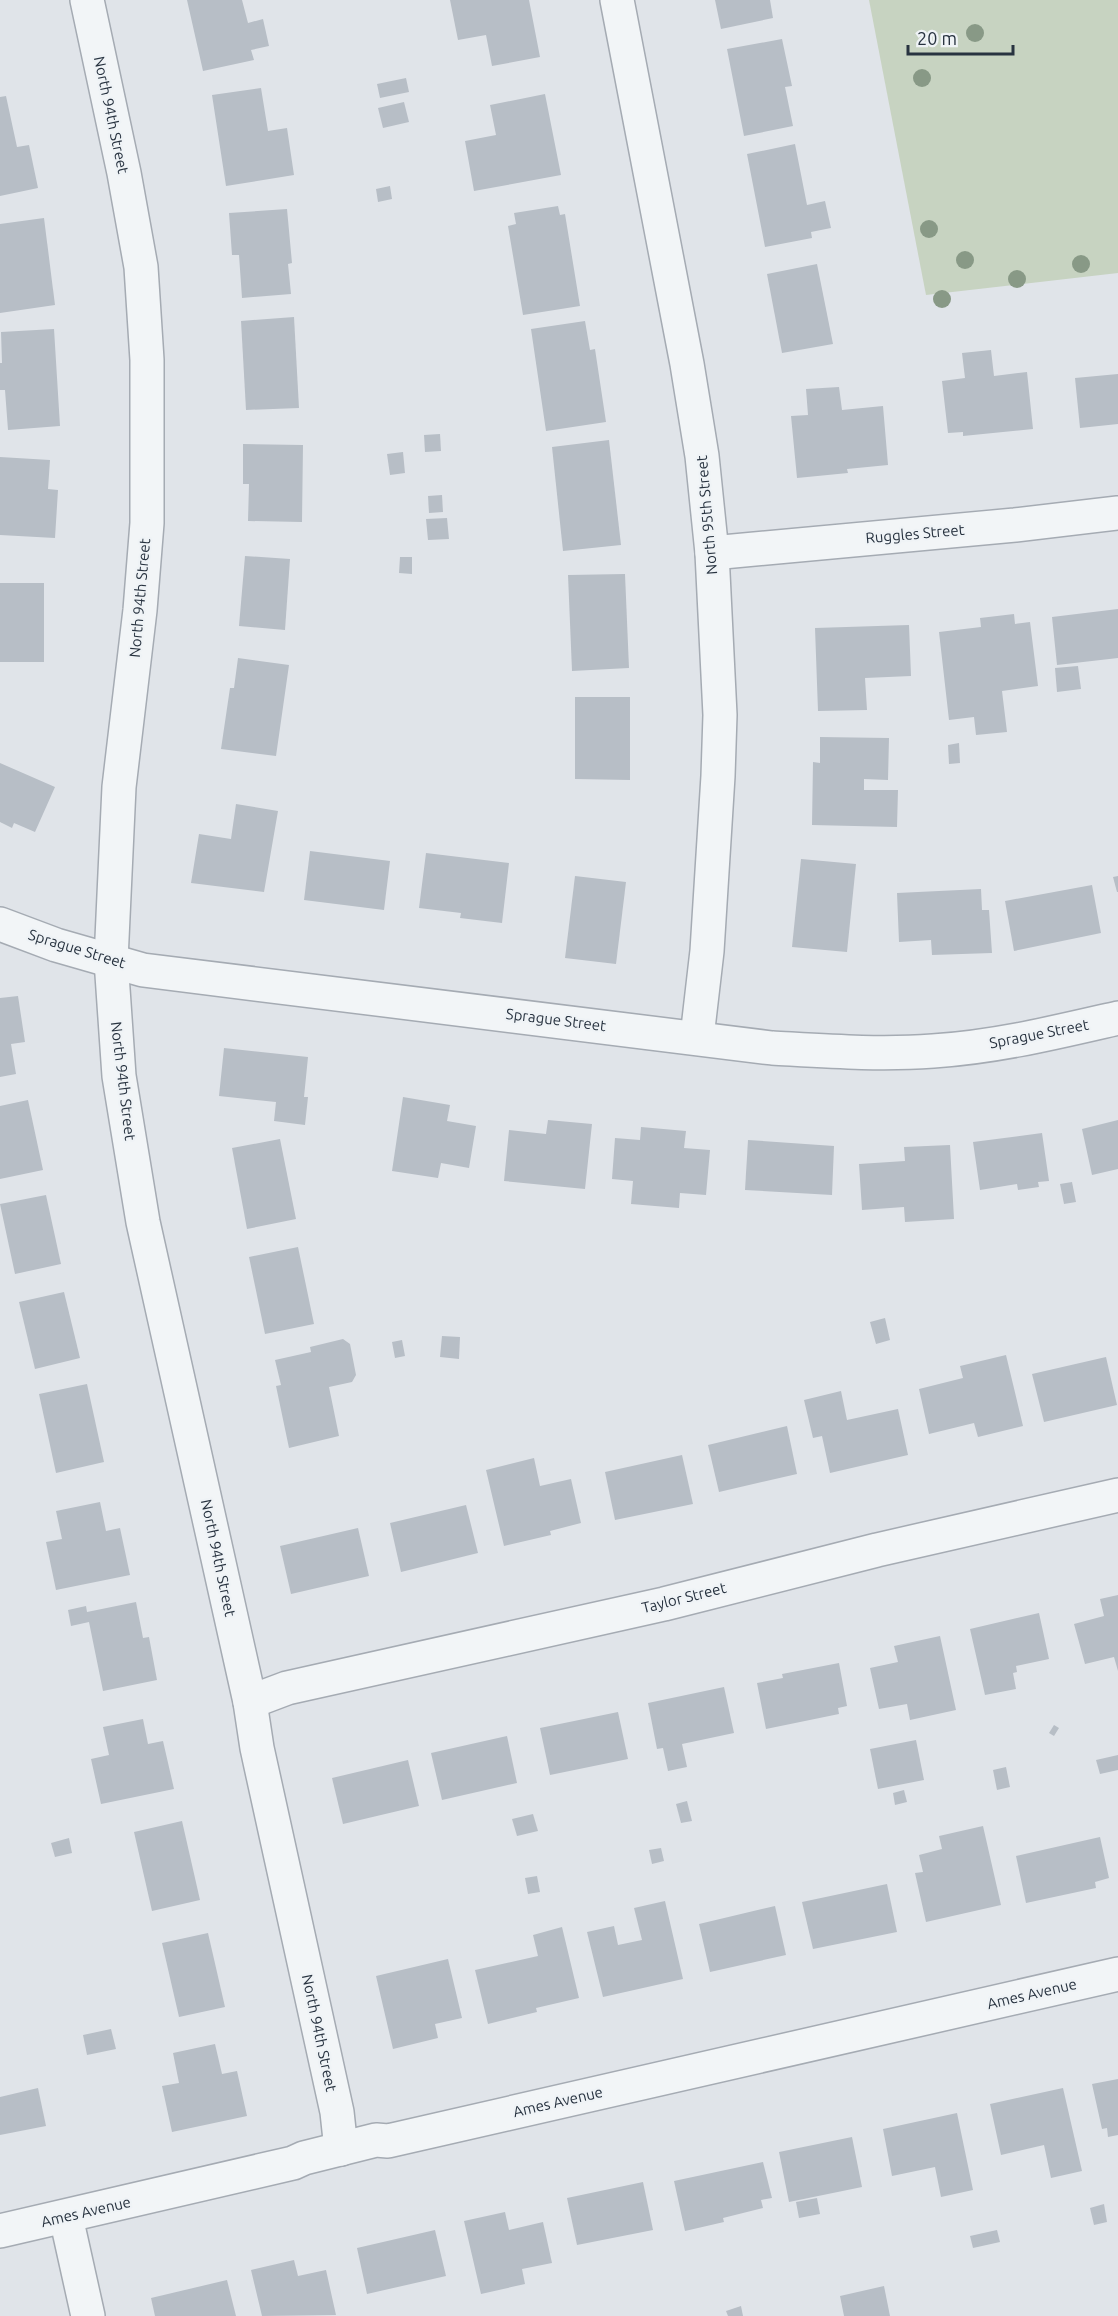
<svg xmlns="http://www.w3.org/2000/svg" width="1118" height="2316" viewBox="0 0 1118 2316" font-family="Ubuntu,sans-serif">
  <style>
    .green { fill: #c7d3c1 }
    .building { fill: #b7bec6 }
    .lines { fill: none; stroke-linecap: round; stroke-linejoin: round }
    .minor-casing { stroke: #a5abb3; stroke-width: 36 }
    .minor { stroke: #f2f5f7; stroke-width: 33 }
    .tree { fill: #889986 }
    .labels { text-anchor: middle; stroke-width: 4.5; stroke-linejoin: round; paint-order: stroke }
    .street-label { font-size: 15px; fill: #283340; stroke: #eff3f6 }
  </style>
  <rect width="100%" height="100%" fill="#e0e4e9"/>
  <!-- green -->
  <polygon class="green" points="869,0 1118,0 1118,273 926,295"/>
  <!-- building -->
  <g class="building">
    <polygon points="187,0 242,0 248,23 263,19 269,46 251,50 254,60 203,71"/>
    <polygon points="450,0 529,0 540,57 492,66 486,35 458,40"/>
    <polygon points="715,0 770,0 773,18 721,29"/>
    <polygon points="782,39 792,86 785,87 793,126 744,136 727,49"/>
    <polygon points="406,78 409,92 380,98 377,84"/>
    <polygon points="261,88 268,131 287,128 294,175 226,186 212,95"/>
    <polygon points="545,94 561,175 474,191 465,141 496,135 490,105"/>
    <polygon points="6,96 17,147 29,145 38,188 0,196 0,97"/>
    <polygon points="404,102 409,122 383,128 378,108"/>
    <polygon points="795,144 807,205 825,201 831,228 811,232 812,238 765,247 747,154"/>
    <polygon points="390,186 392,199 378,202 376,189"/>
    <polygon points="558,206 560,215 565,214 580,306 523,315 508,226 516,224 514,213"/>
    <polygon points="287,209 292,263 288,264 291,294 242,298 239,255 232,255 229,213"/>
    <polygon points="44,218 55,305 0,313 0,224"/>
    <polygon points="817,264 833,344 782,353 767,274"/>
    <polygon points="294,317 299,408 246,410 241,321"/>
    <polygon points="585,321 590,350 595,349 606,422 546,431 531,329"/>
    <polygon points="54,329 60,426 8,430 5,390 0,390 0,363 2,363 1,332"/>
    <polygon points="991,350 994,376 1027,372 1033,429 963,436 963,432 948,433 942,381 965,378 962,353"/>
    <polygon points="1118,374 1118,424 1080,428 1075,378"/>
    <polygon points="839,387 842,410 883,406 888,465 847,469 848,473 797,478 791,416 808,415 806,389"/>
    <polygon points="440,434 441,451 425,452 424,435"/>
    <polygon points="609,440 621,545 563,551 552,447"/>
    <polygon points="243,444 303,445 302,522 248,521 249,484 243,484"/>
    <polygon points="403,452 405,473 390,475 387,454"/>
    <polygon points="0,457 50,460 48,489 58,490 55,538 0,535"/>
    <polygon points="442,495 443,512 429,513 428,496"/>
    <polygon points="447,518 449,539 428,540 426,519"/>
    <polygon points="245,556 290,559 285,630 239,626"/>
    <polygon points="400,557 412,557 412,574 399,573"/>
    <polygon points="625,574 629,668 572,671 568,575"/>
    <rect x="0" y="583" width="44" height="79"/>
    <polygon points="1118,609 1118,658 1057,665 1052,617"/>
    <polygon points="1014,614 1015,624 1030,622 1038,686 1002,691 1007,732 976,735 974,717 949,720 939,632 981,627 980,618"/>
    <polygon points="909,625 911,676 865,678 867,710 818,711 815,628"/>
    <polygon points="238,658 289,665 276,756 221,749 230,688 234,688"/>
    <polygon points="1078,666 1081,689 1057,692 1055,668"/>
    <polygon points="575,697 630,697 630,780 575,779"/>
    <polygon points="820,737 889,738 888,780 864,779 864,790 898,790 897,827 812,825 813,762 820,763"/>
    <polygon points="959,743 960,763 949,764 948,745"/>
    <polygon points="0,763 55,787 35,832 14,823 12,828 0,822"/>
    <polygon points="236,804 278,811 264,892 191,883 199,834 231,839"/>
    <polygon points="310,851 390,861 384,910 304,900"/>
    <polygon points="426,853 509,863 502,923 460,918 461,913 419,908"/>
    <polygon points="801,859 856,864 847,952 792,947"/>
    <polygon points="575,876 626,882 616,964 565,958"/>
    <polygon points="1118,876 1118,892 1117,892 1113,877"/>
    <polygon points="1092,885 1101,933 1014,951 1005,901"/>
    <polygon points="981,889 982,910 989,910 992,953 932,955 931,940 899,942 897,893"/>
    <polygon points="18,996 25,1042 11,1044 16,1074 0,1077 0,998"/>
    <polygon points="224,1048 308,1057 304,1097 308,1097 305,1125 274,1121 276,1102 219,1096"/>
    <polygon points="403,1097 450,1105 447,1121 476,1126 469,1168 441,1163 438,1178 392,1171"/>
    <polygon points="28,1100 43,1170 0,1179 0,1106"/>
    <polygon points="548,1120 592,1124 585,1189 504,1181 509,1130 546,1134"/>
    <polygon points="1118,1120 1118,1169 1092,1175 1082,1129"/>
    <polygon points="641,1127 686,1131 684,1148 710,1150 706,1195 680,1193 679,1208 631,1204 633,1181 612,1179 615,1138 640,1140"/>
    <polygon points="1042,1133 1049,1181 1038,1182 1039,1187 1018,1190 1017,1184 980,1190 973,1142"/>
    <polygon points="280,1139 296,1219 247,1229 232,1148"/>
    <polygon points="748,1140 834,1146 832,1195 745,1190"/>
    <polygon points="950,1145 954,1219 905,1222 904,1207 862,1210 859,1164 905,1161 904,1147"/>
    <polygon points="1072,1182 1076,1202 1064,1204 1060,1184"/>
    <polygon points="46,1195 61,1264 15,1274 0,1204"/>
    <polygon points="298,1247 314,1324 265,1334 249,1257"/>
    <polygon points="64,1292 80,1358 35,1369 19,1302"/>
    <polygon points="885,1318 890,1340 876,1344 870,1322"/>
    <polygon points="442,1336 460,1337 459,1359 440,1357"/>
    <polygon points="343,1339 350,1344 356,1375 352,1382 329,1387 339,1436 289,1448 276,1386 281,1385 275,1360 311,1352 310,1347"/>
    <polygon points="402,1340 405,1356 395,1358 392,1342"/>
    <polygon points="1006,1355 1023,1426 978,1437 974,1423 929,1434 919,1389 963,1378 960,1366"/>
    <polygon points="1106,1357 1117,1405 1044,1422 1032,1374"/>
    <polygon points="87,1384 104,1462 56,1473 39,1394"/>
    <polygon points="841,1391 847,1420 898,1409 908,1455 830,1473 822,1436 813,1438 804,1400"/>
    <polygon points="787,1426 797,1474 719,1492 708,1445"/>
    <polygon points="682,1455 693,1504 615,1520 605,1472"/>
    <polygon points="534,1458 540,1486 571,1479 581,1523 550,1531 551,1535 504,1546 486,1470"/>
    <polygon points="100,1502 106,1531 120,1528 130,1575 56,1590 46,1542 62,1539 56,1511"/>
    <polygon points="466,1505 478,1553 401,1572 390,1523"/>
    <polygon points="358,1528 369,1576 291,1594 280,1546"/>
    <polygon points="1118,1595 1118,1671 1114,1657 1085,1664 1074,1624 1104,1616 1100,1599"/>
    <polygon points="136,1602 143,1638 149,1637 157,1680 103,1691 89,1622 71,1626 68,1610 86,1606 87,1612"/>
    <polygon points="1039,1613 1049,1659 1016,1666 1017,1672 1013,1673 1016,1689 985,1695 970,1629"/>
    <polygon points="940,1636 956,1710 910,1720 907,1704 879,1709 870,1668 898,1662 894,1646"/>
    <polygon points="839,1663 847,1706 838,1708 839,1714 766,1729 757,1683 783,1678 782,1674"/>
    <polygon points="724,1687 734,1733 682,1744 687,1767 668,1771 663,1748 657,1749 648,1703"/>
    <polygon points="618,1712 628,1759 550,1775 540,1728"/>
    <polygon points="143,1719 148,1744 163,1741 174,1789 101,1804 91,1759 109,1755 103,1727"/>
    <polygon points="1054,1725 1059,1728 1054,1736 1049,1733"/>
    <polygon points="507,1736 517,1783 442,1800 431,1753"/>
    <polygon points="916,1740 924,1780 878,1789 870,1749"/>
    <polygon points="1118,1755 1118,1770 1100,1774 1096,1760"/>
    <polygon points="408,1760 419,1806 343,1824 332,1778"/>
    <polygon points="1006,1767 1010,1787 997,1790 993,1770"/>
    <polygon points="904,1790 907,1802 895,1805 893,1793"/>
    <polygon points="687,1801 692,1821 681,1823 676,1804"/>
    <polygon points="533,1814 538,1831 517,1836 512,1819"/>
    <polygon points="182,1821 200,1900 152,1911 134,1832"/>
    <polygon points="983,1826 1001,1905 926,1922 915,1873 923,1872 919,1855 942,1849 939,1836"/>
    <polygon points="1100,1837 1109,1878 1095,1882 1096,1888 1026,1903 1016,1856"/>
    <polygon points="69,1838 72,1853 55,1857 51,1843"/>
    <polygon points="661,1848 664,1861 652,1864 649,1850"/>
    <polygon points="537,1876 540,1892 528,1894 525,1878"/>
    <polygon points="887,1884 897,1932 813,1949 802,1902"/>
    <polygon points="665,1901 683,1979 603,1997 587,1932 614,1926 618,1945 642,1940 634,1908"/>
    <polygon points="775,1906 786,1955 710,1972 699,1924"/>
    <polygon points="562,1927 579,1998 536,2008 537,2012 488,2024 475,1970 538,1956 533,1935"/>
    <polygon points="208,1933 225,2007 179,2017 162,1943"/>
    <polygon points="448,1959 462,2018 435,2024 438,2038 393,2049 376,1976"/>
    <polygon points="111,2029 116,2049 87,2055 83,2035"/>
    <polygon points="215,2044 222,2074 237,2071 247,2116 172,2132 162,2086 179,2083 173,2053"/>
    <polygon points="1118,2079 1118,2135 1108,2137 1107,2128 1102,2129 1092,2084"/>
    <polygon points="38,2088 46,2126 0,2135 0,2097"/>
    <polygon points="1063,2088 1082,2171 1051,2178 1044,2145 1001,2155 990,2104"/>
    <polygon points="957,2113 973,2190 941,2197 935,2167 892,2176 883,2129"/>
    <polygon points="852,2137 862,2187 789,2202 779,2152"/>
    <polygon points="763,2162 772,2198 761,2200 763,2208 723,2218 724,2222 685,2231 674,2181"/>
    <polygon points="643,2182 653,2230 577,2245 567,2198"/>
    <polygon points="817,2198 820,2214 799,2218 796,2202"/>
    <polygon points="1104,2204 1107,2222 1094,2225 1090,2208"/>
    <polygon points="505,2212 509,2230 543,2222 552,2263 522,2269 525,2284 481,2294 464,2221"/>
    <polygon points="435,2230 446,2276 367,2294 357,2248"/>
    <polygon points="997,2230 1000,2242 973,2248 970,2236"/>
    <polygon points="294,2260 298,2276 326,2270 336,2315 262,2316 251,2270"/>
    <polygon points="227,2280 236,2316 155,2316 151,2298"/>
    <polygon points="884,2286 890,2316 844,2316 840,2296"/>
    <polygon points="741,2306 743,2316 728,2316 726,2311"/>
  </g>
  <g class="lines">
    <!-- minor casing -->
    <g class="minor-casing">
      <g id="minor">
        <polyline points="87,0 124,173 141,267 147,360 147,523 140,610 119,787 111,960 119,1076 143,1222 250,1702 257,1748 337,2112 341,2149"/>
        <polyline points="617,0 687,364 702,456 712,553 720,715 718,776 707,951 697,1037"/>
        <polyline points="712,553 1015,525 1118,513"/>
        <path d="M0,924L56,945L143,970L772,1048C826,1051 879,1055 933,1051C996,1047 1057,1032 1118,1018"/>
        <polyline points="250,1702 287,1688 664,1604 877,1550 1118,1495"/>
        <polyline points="66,2217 88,2316"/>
        <polyline points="0,2231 293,2163 304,2158 376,2140 388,2141 1118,1974"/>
      </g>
    </g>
    <!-- minor -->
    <use href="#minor" class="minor"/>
  </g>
  <!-- trees -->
  <g class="tree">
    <circle cx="975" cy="33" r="9"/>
    <circle cx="922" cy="78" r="9"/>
    <circle cx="929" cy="229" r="9"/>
    <circle cx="965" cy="260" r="9"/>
    <circle cx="1081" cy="264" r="9"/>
    <circle cx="1017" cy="279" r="9"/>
    <circle cx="942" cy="299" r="9"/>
  </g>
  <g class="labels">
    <!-- street labels -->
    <g class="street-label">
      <text transform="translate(111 115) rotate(78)" y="5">North 94th Street</text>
      <text transform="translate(707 515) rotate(-95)" y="5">North 95th Street</text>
      <text transform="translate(915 534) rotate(-5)" y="5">Ruggles Street</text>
      <text transform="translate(140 598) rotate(-85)" y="5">North 94th Street</text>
      <text transform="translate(77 949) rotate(17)" y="5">Sprague Street</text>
      <text transform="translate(556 1020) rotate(7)" y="5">Sprague Street</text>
      <text transform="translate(1039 1034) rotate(-11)" y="5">Sprague Street</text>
      <text transform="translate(123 1081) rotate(83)" y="5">North 94th Street</text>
      <text transform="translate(218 1558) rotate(78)" y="5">North 94th Street</text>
      <text transform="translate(684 1598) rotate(-14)" y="5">Taylor Street</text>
      <text transform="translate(1032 1994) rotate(-13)" y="5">Ames Avenue</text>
      <text transform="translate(319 2033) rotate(78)" y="5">North 94th Street</text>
      <text transform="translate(558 2102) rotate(-13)" y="5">Ames Avenue</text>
      <text transform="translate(86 2212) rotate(-13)" y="5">Ames Avenue</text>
    </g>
  </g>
  <!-- scale -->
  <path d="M908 45v9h105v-9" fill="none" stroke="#283340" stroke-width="3"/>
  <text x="917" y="45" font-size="18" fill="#283340" stroke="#eff3f6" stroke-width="4.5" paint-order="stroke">20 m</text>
</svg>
